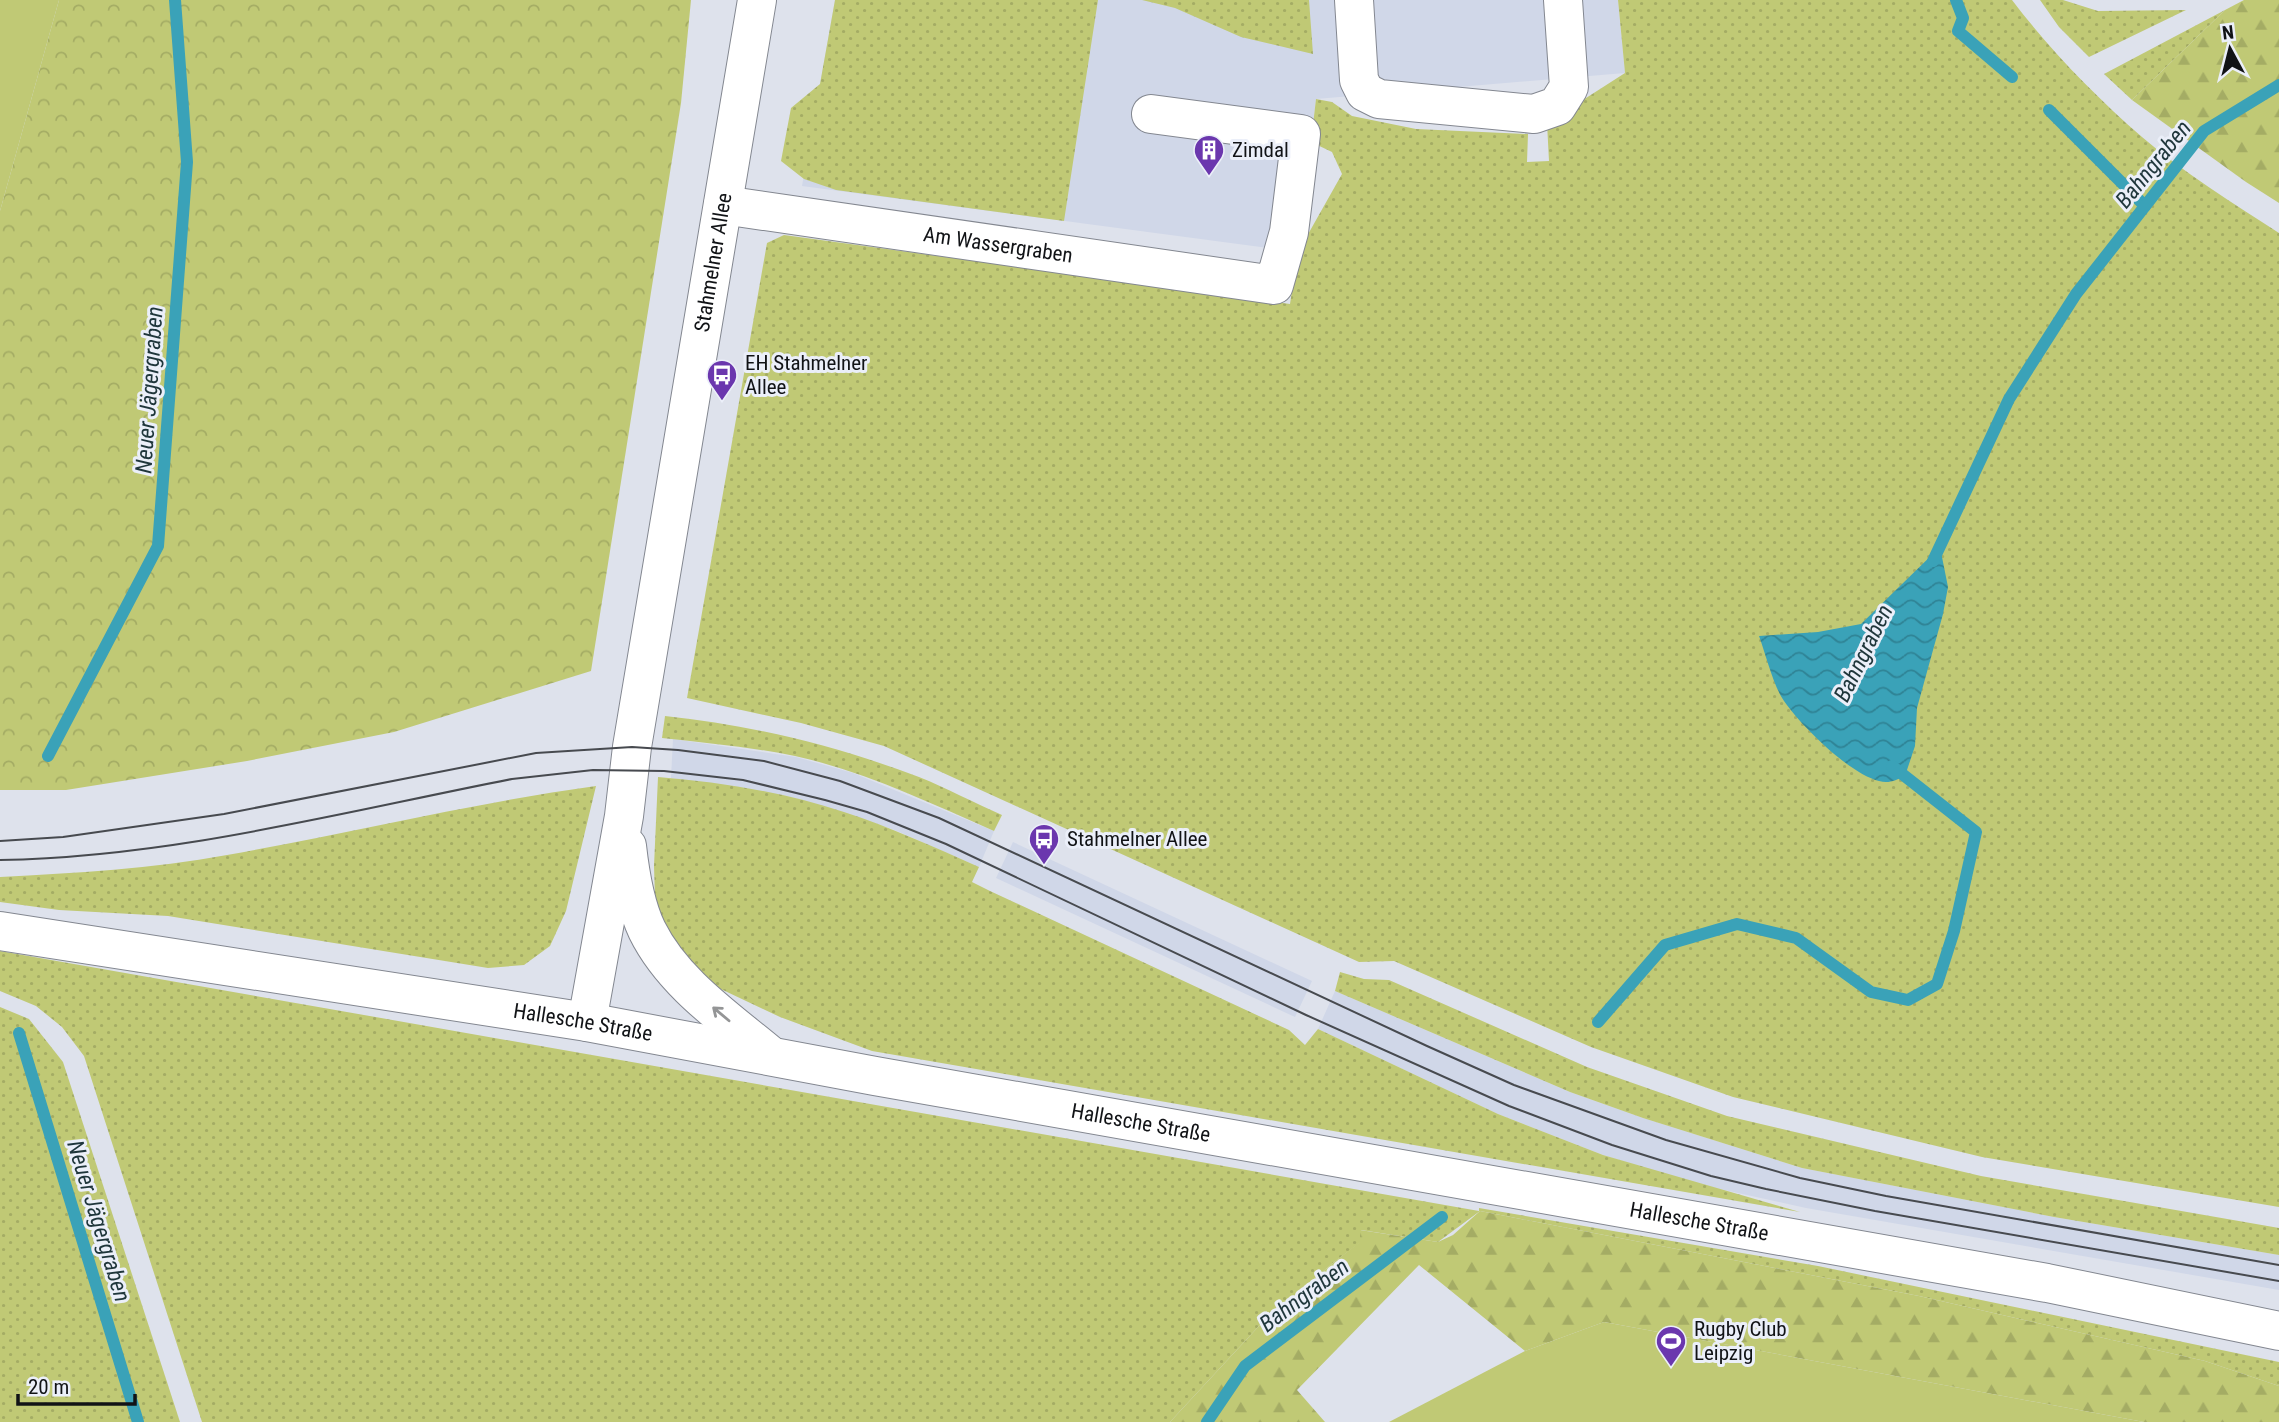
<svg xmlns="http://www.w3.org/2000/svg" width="2279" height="1422" viewBox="0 0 2279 1422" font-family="'Roboto Condensed',sans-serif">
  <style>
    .built { fill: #d0d7e8 }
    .grass { fill: url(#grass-dots) }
    .forest { fill: url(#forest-firs) }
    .park { fill: url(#park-crowns) }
    .pitch { fill: #c0c975 }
    .water { fill: url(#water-waves) }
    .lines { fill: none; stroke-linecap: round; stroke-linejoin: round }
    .stream { stroke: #3aa2b8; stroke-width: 12 }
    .minor-casing { stroke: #838790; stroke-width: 40 }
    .minor { stroke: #fff; stroke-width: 38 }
    .tram { stroke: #474a4f; stroke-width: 2 }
    .oneway { stroke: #949596 }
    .labels { text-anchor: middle; stroke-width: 6; stroke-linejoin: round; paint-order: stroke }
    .poi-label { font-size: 21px; fill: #111316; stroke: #ebeff9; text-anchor: start }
    .street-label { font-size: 21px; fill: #111316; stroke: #ebeff9 }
    .water-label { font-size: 23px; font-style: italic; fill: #1f363b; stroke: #ebeff9 }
  </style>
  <defs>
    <pattern id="grass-dots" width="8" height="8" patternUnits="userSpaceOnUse" patternTransform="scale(1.75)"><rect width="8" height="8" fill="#c0c975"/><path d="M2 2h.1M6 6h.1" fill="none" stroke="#a4ac64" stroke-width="1.8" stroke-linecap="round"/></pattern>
    <pattern id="forest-firs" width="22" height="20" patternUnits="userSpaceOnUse" patternTransform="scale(1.75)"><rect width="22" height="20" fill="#c0c975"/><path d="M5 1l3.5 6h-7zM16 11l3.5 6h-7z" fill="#a4ac64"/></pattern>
    <pattern id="park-crowns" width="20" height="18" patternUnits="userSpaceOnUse" patternTransform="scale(1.75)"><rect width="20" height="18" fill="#c0c975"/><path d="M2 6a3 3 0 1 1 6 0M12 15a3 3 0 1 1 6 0" fill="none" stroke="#a4ac64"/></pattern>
    <pattern id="water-waves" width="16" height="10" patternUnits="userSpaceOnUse" patternTransform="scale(1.75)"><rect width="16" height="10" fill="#3aa2b8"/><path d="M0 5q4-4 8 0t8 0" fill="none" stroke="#2f8395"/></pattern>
  </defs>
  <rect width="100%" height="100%" fill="#dee2ec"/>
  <!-- built -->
  <g class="built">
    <polygon points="835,0 1618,0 1625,73 1316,99 1298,252 802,186"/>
    <polygon points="673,739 796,757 853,773 994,831 979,867 897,831 843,812 787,796 671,778"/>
    <polygon points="1013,842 1312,981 1295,1017 996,878"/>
    <polygon points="1335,991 1570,1092 1643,1118 1802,1168 2054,1217 2279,1255 2279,1290 1806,1208 1697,1184 1603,1155 1498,1114 1318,1029"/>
  </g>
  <!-- grass -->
  <g class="grass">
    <polygon points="835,0 1098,0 1064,221 836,190 804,179 781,161 791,108 820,84"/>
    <polygon points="1142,0 1309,0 1313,54 1241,37 1175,8"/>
    <path d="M1618,0H2012C2050,50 2095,96 2142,137C2184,173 2233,203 2279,233V1207L1982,1157L1733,1097L1591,1047L1394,961L1359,962L884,746L801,723L687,698L767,243L784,235L1290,304L1298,252L1342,174L1332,152L1311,142L1316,99L1332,102L1352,116L1416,129L1528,134L1527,162L1549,161L1547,123L1625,73Z"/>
    <polygon points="2040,0 2063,0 2098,11 2186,10 2089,57 2059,27"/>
    <polygon points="2225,10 2132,100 2104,74"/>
    <path d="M665,716C752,725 837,746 919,777C947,788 974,803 1002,815L994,831C930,803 864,771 795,756C751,747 707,743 662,738Z"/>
    <path d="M658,777C720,782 784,792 844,812C890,827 934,847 979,867L972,882L990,891L1289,1030L1305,1045L1318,1029L1498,1114L1603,1155L1800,1212L872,1051L780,1017L706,982L661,923L655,898L654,866Z"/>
    <path d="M596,786L566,911L550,946L524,965L488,968L168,916L59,910L0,902V877C76,873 152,869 227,855C350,833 472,803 596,786Z"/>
    <polygon points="0,951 1479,1211 1479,1208 1818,1266 2279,1362 2279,1386 2205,1361 1919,1296 1480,1211 1438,1242 1361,1230 1361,1242 1334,1262 1259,1326 1170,1422 202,1422 84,1056 62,1027 36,1006 0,991"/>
    <polygon points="1340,972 1364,979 1389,980 1587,1067 1727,1116 1981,1176 2279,1228 2279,1255 2054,1217 1802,1168 1643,1118 1570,1092 1335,991"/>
    <polygon points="0,1007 29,1019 63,1062 180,1422 0,1422"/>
  </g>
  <!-- forest -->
  <g class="forest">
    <polygon points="2244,0 2279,0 2279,203 2246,182 2132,100 2225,10"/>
    <polygon points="1480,1211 1919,1296 2205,1361 2279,1386 2279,1422 2144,1422 1604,1322 1525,1351 1419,1265 1297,1390 1325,1422 1170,1422 1259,1326 1334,1262 1360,1242 1360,1230 1438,1242 1453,1235"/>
  </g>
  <!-- park -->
  <polygon class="park" points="59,0 691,0 681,103 591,671 394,732 247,761 66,790 0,790 0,211"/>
  <!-- pitch -->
  <g class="pitch">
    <polygon points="0,0 59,0 0,211"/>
    <polygon points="1604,1322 2144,1422 1389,1422 1525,1351"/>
  </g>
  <!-- water -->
  <path class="water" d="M1940,547L1948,587L1943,614L1917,708L1915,746L1905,776C1896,780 1889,784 1879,781C1850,774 1801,726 1784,701C1773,685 1766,655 1759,636L1818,632L1861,624Z"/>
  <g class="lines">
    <!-- stream -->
    <g class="stream">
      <polyline points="1956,0 1963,18 1958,31 2012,77"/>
      <polyline points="2049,110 2145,206"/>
      <polyline points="1933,561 2009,399 2076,294 2204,131 2279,85"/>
      <polyline points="48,756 158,546 187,162 175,0"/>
      <polyline points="1598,1022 1665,945 1737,924 1796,938 1871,992 1908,1000 1937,984 1954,931 1976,832 1892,766"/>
      <polyline points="19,1033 138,1422"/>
      <polyline points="1207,1422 1245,1366 1442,1217"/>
    </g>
    <!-- minor casing -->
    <g class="minor-casing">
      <g id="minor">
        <polyline points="1354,0 1359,80 1365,92 1379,99 1534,114 1557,106 1569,87 1563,0"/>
        <path id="s1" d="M723,205L1274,285L1289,232L1301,134L1151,114"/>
        <path d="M627,846C630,873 635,905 647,930C673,983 727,1019 771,1056"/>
        <path id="s2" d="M0,931L587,1022L875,1076L2047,1283L2279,1331"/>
        <path id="s3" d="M587,1022L624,816L632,747L757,0"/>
      </g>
    </g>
    <!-- minor -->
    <use href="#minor" class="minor"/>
    <!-- tram -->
    <g class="tram">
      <polyline points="0,841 63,837 224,814 536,753 632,747 678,750 764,761 840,781 939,818 1427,1046 1514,1085 1666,1140 1800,1178 1886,1196 2279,1265"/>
      <path d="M0,860C173,857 343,812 512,779L593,770L664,771L743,780L825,800L867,812L946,844L1306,1015L1509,1106L1612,1145L1711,1176L1766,1189L1875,1211L2279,1281"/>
    </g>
  </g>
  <!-- one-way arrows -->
  <defs><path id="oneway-shaft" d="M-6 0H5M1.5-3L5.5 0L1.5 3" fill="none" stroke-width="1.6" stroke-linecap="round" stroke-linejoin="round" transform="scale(1.75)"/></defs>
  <use class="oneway" href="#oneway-shaft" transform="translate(721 1014) rotate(-140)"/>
  <!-- icons -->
  <defs>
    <g id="building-pin" transform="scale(1.575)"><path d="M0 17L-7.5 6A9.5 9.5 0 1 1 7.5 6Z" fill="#6b37ae" stroke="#ebeff9"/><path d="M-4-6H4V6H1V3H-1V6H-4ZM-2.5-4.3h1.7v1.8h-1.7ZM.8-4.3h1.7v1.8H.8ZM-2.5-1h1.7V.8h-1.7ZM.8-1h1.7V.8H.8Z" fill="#fff"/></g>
    <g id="bus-pin" transform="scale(1.575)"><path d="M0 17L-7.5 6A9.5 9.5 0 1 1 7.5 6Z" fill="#6b37ae" stroke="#ebeff9"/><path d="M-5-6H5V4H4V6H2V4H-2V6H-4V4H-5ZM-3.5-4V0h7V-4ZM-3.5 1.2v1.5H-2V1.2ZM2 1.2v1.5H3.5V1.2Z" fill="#fff"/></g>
    <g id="stadium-pin" transform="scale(1.575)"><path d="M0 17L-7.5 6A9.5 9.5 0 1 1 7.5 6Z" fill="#6b37ae" stroke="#ebeff9"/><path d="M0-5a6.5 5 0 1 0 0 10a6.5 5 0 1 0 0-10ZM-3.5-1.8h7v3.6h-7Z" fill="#fff"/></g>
  </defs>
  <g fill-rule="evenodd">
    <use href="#building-pin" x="1209" y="150"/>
    <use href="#bus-pin" x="722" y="375"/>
    <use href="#bus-pin" x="1044" y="839"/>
    <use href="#stadium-pin" x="1671" y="1341"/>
  </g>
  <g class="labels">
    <!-- poi labels -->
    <g class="poi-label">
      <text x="1232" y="157">Zimdal</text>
      <text x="745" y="370">EH Stahmelner<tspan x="745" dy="24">Allee</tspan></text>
      <text x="1067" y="846">Stahmelner Allee</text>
      <text x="1694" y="1336">Rugby Club<tspan x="1694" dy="24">Leipzig</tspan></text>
    </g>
    <!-- street labels -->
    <g class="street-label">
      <text dy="7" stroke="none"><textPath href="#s1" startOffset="278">Am Wassergraben</textPath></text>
      <text dy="7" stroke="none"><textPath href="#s3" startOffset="770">Stahmelner Allee</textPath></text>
      <text dy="7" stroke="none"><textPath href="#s2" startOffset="590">Hallesche Straße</textPath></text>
      <text dy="7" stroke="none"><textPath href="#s2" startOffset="1157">Hallesche Straße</textPath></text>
      <text dy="7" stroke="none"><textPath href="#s2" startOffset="1724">Hallesche Straße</textPath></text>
    </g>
    <!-- water labels -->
    <g class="water-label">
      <text transform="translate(2153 164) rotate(-51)" y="8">Bahngraben</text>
      <text transform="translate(149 390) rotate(-86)" y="8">Neuer Jägergraben</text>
      <text transform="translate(1863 653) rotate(-64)" y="8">Bahngraben</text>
      <text transform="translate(99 1221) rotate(73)" y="8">Neuer Jägergraben</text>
      <text transform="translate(1304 1295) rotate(-37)" y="8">Bahngraben</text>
    </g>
  </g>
  <!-- north arrow -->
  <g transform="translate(2230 49) rotate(353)" stroke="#ebeff9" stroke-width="5" paint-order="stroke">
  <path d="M0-5L12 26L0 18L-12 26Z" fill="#111316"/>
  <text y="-10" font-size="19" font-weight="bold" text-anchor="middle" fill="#111316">N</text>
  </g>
  <!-- scale -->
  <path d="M18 1394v10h117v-10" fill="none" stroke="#111316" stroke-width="3.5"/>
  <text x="28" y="1394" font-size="21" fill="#111316" stroke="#ebeff9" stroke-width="5" paint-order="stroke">20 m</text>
</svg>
